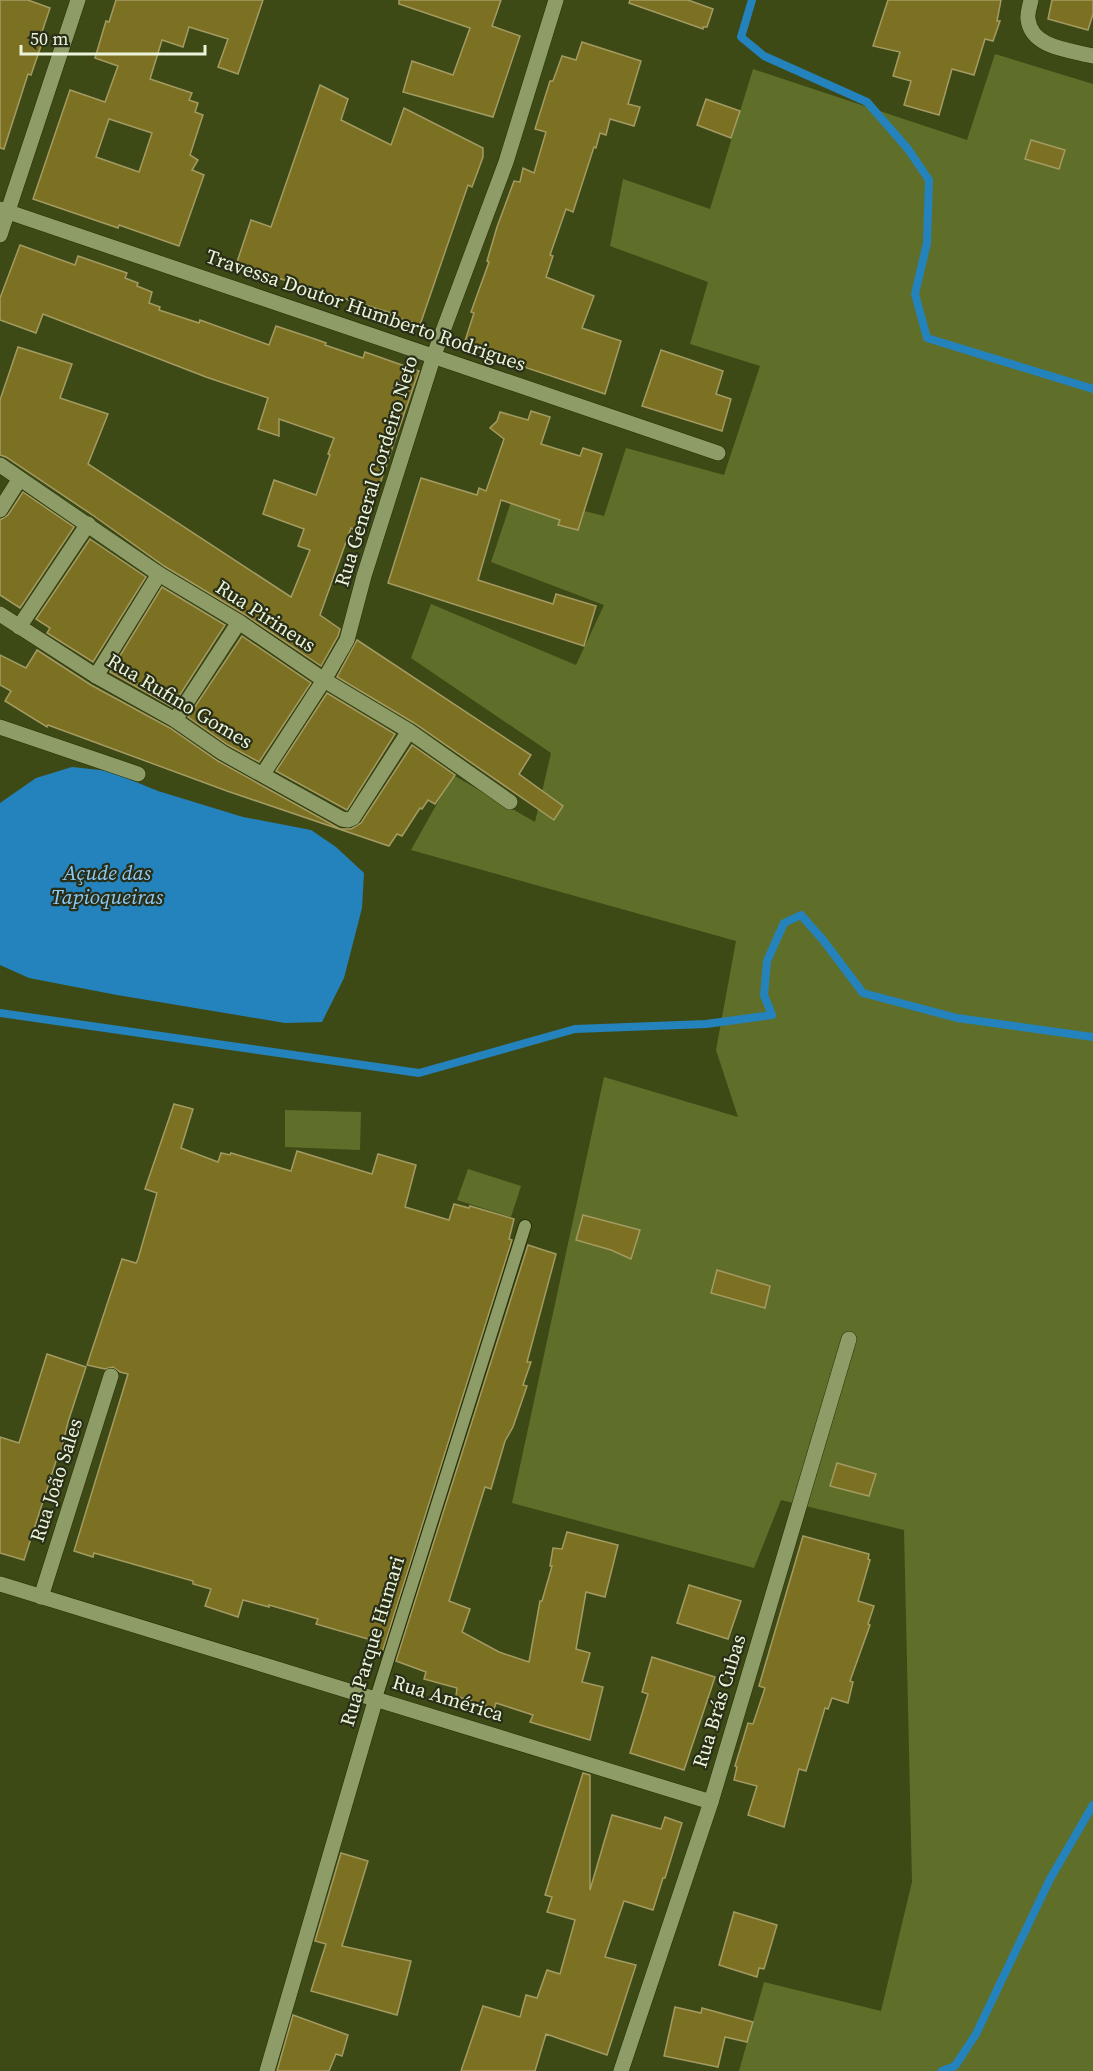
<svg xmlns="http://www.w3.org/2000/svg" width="1093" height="2071" viewBox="0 0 1093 2071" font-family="'Source Serif 4',serif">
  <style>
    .green { fill: #5f6f29 }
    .water { fill: #2483bc }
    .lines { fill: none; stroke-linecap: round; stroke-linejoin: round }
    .stream { stroke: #2483bc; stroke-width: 8 }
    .building { fill: #7c7123; stroke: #a39b62; stroke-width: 1.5; fill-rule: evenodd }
    .lane-casing { stroke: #262f06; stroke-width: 14 }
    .street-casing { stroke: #262f06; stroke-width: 16 }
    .lane { stroke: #8e9d67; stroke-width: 12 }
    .street { stroke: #8e9d67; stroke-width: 15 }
    .labels { text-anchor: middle; stroke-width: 4.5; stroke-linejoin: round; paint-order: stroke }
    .street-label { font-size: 20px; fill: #ebf4d8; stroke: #282e17 }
    .water-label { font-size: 21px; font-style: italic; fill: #8ccbf8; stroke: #282e17 }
  </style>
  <rect width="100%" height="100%" fill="#3e4a16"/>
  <!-- green -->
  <g class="green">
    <polygon points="995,54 1093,84 1093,2071 739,2071 764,1982 881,2011 912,1882 904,1530 781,1500 754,1568 512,1503 604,1077 738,1117 716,1050 736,941 411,850 453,775 535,822 551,753 411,658 431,604 576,665 604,605 491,562 514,493 604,516 626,448 724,475 760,366 690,344 708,282 610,246 623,179 710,209 753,69 967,140"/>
    <polygon points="285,1110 361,1112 360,1150 285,1147"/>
    <polygon points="468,1169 521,1186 511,1217 457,1200"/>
  </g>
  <!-- water -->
  <polygon class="water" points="72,767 109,771 158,791 243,817 311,830 336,847 364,873 362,908 344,978 322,1022 285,1023 117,995 29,978 0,965 0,803 36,778"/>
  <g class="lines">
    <!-- stream -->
    <g class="stream">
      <polyline points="752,0 741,37 764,56 867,102 908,149 929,180 927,243 915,294 927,338 1093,389"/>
      <polyline points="0,1013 419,1073 575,1029 706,1024 772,1015 764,995 767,961 784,923 801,915 823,940 863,993 957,1018 1093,1037"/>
      <polyline points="942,2071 955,2066 976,2034 1050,1879 1093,1805"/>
    </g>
  </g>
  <!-- building -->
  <g class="building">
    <polygon points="0,0 28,0 50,8 39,41 42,43 31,75 28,74 4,149 0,148"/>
    <path d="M116,0H263L238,74L218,67L228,39L189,27L183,47L162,40L150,79L192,93L189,100L198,103L195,112L203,115L190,155L198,160L192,170L204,175L179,246L119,225L118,228L33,199L70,90L105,102L118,66L95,58L106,21L109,22ZM109,119L152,133L139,172L96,157Z"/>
    <polygon points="399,0 501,0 492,26 520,36 493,117 403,92 412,61 453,75 470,28 399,4"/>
    <polygon points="630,0 688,0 713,9 707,27 703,27 703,29 629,3"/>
    <polygon points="888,0 1001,0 997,21 1000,21 993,41 985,39 974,75 952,69 939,115 904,105 911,81 893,76 900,52 873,46"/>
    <polygon points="1052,0 1093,0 1093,14 1088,30 1048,19"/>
    <polygon points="582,42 641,61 628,104 640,107 634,126 610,119 606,135 600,133 596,148 594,147 573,212 566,209 550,255 553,256 546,277 594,296 582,328 621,341 605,394 521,366 522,365 464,344 474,313 471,312 489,262 487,261 497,227 514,181 520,182 523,168 534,173 546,132 535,129 550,81 553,81 562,56 576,60"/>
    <polygon points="320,85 348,99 341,120 391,145 404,108 483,148 483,157 472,187 468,185 420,325 390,315 391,313 255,271 254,274 235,268 251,220 271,227"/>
    <polygon points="706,99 740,111 731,138 697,125"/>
    <polygon points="1031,140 1065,150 1059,169 1025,159"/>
    <polygon points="20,245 75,265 78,256 127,273 125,278 138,283 137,286 152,292 149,303 160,307 159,310 199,323 200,320 269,345 276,326 315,339 326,343 325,345 363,358 365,352 419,371 363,533 351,528 320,615 340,629 338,636 321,666 244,614 164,566 94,516 6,457 0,455 0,400 18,347 72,364 60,398 108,414 88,464 291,597 310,550 298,546 304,529 263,514 274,480 316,495 330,455 328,454 334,438 279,419 279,436 258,429 268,398 206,377 43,314 36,333 0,320 0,298"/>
    <polygon points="661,350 723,371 716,394 731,399 722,431 642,406"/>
    <polygon points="531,411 550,417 541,444 580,456 583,448 602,454 578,530 558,525 560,520 501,500 478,580 553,604 556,594 596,606 584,646 388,583 421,478 477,495 479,488 486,491 504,439 490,428 497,421 500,412 528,420"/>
    <polygon points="23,492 74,527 20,608 0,595 0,520 8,515"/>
    <polygon points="90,539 146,577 93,662 47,633 50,628 36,619"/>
    <polygon points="162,587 225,625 172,707 110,672"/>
    <polygon points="242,636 311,683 259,762 228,745 188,717"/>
    <polygon points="357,640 531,755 519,774 563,806 554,820 414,723 337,677"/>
    <polygon points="37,650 91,685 170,728 218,761 340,829 351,829 361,823 412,745 455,775 435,804 428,800 422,809 420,808 402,836 397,834 389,846 227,791 48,725 47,727 5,701 11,691 0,685 0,655 26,668"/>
    <polygon points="327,693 395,734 347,810 276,771"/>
    <polygon points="174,1104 193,1109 181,1148 218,1162 221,1153 230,1155 231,1153 291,1171 297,1151 372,1174 378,1154 416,1165 405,1207 449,1220 454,1204 469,1208 470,1206 514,1219 509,1239 512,1240 381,1656 369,1652 368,1639 316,1624 318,1619 269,1605 269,1607 243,1600 238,1617 205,1606 211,1589 193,1584 193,1581 94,1553 93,1557 74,1551 128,1374 120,1372 113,1367 105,1369 87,1365 122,1259 136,1263 138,1259 157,1193 145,1189"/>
    <polygon points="583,1215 640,1230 631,1259 611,1250 576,1240"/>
    <polygon points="528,1245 556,1254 527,1362 531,1362 523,1385 527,1386 513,1427 505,1441 491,1489 485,1487 449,1601 470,1609 462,1632 499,1652 529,1662 540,1601 542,1601 552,1566 550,1566 553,1548 562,1549 567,1532 618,1545 605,1597 586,1592 576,1649 590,1653 582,1682 603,1687 590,1740 530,1722 533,1715 496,1703 494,1709 456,1696 457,1688 424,1679 426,1672 396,1661"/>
    <polygon points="717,1270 770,1286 765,1308 711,1293"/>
    <polygon points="47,1354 86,1367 68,1422 60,1456 58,1455 24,1560 0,1553 0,1437 19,1443"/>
    <polygon points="837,1463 876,1474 869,1496 830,1486"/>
    <polygon points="803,1536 869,1554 868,1559 870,1560 858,1601 874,1606 868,1624 870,1625 850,1681 853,1682 848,1703 832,1698 828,1709 825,1708 806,1771 799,1769 784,1827 748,1815 757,1786 734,1780 737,1767 735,1766 748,1723 753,1724 765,1688 759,1686"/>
    <polygon points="689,1585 741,1601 728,1639 677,1623"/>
    <polygon points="652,1657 715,1677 684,1770 630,1753 648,1694 642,1692"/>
    <polygon points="583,1773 590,1775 590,1890 612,1815 661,1829 665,1817 682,1823 665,1878 663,1878 653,1910 624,1901 605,1957 636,1965 607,2055 546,2034 535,2071 461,2071 483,2006 520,2017 526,1995 537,1998 547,1970 560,1974 575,1920 547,1912 552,1897 545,1895"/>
    <polygon points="341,1853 368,1861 342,1946 411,1961 397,2015 311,1991 326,1944 315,1941"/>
    <polygon points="734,1912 777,1925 764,1969 759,1968 757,1977 719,1965"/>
    <polygon points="675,2007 701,2013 702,2008 753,2022 747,2042 725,2037 718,2067 664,2056"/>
    <polygon points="293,2015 348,2035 342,2056 336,2054 329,2071 277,2071"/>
  </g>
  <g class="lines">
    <!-- lane casing -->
    <g class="lane-casing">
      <polyline id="lane" points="376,1698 525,1226"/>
    </g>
    <!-- street casing -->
    <g class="street-casing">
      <g id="street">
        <path d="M1031,0C1030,6 1027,13 1028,19C1031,48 1070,50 1093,56"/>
        <polyline points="0,209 718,453"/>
        <polyline points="0,235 78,0"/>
        <polyline points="0,465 159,574 239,622 324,680 409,731 510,802"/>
        <polyline points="0,510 19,480"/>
        <polyline points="0,614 96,676 175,720 223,753 342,819 348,820 353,818 409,731"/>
        <polyline points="19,627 88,524"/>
        <polyline points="96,676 159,574"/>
        <polyline points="175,720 239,622"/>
        <polyline points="0,727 138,774"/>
        <polyline points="263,774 324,680 347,640 364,576 434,355 506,162 556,0"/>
        <polyline points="0,1584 711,1802"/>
        <polyline points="41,1597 111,1376"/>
        <polyline points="267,2071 376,1698"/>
        <polyline points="621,2071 711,1802 849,1339"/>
      </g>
    </g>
    <!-- lane -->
    <use href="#lane" class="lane"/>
    <!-- street -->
    <use href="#street" class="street"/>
  </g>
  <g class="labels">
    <!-- street labels -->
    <g class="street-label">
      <text transform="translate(366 310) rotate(19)" y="7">Travessa Doutor Humberto Rodrigues</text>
      <text transform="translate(376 471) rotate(-73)" y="7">Rua General Cordeiro Neto</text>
      <text transform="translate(266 616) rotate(33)" y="7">Rua Pirineus</text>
      <text transform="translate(180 701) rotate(31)" y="7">Rua Rufino Gomes</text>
      <text transform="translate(56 1480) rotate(-72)" y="7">Rua João Sales</text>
      <text transform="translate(372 1641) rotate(-73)" y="7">Rua Parque Humari</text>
      <text transform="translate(448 1698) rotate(17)" y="7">Rua América</text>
      <text transform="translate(719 1701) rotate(-73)" y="7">Rua Brás Cubas</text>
    </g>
    <!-- water labels -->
    <g class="water-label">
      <text x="107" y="880">Açude das<tspan x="107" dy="24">Tapioqueiras</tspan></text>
    </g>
  </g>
  <!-- scale -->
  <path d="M21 45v9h184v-9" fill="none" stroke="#ebf4d8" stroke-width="3"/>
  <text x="30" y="45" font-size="18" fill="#ebf4d8" stroke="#282e17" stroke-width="4.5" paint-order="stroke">50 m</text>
</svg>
